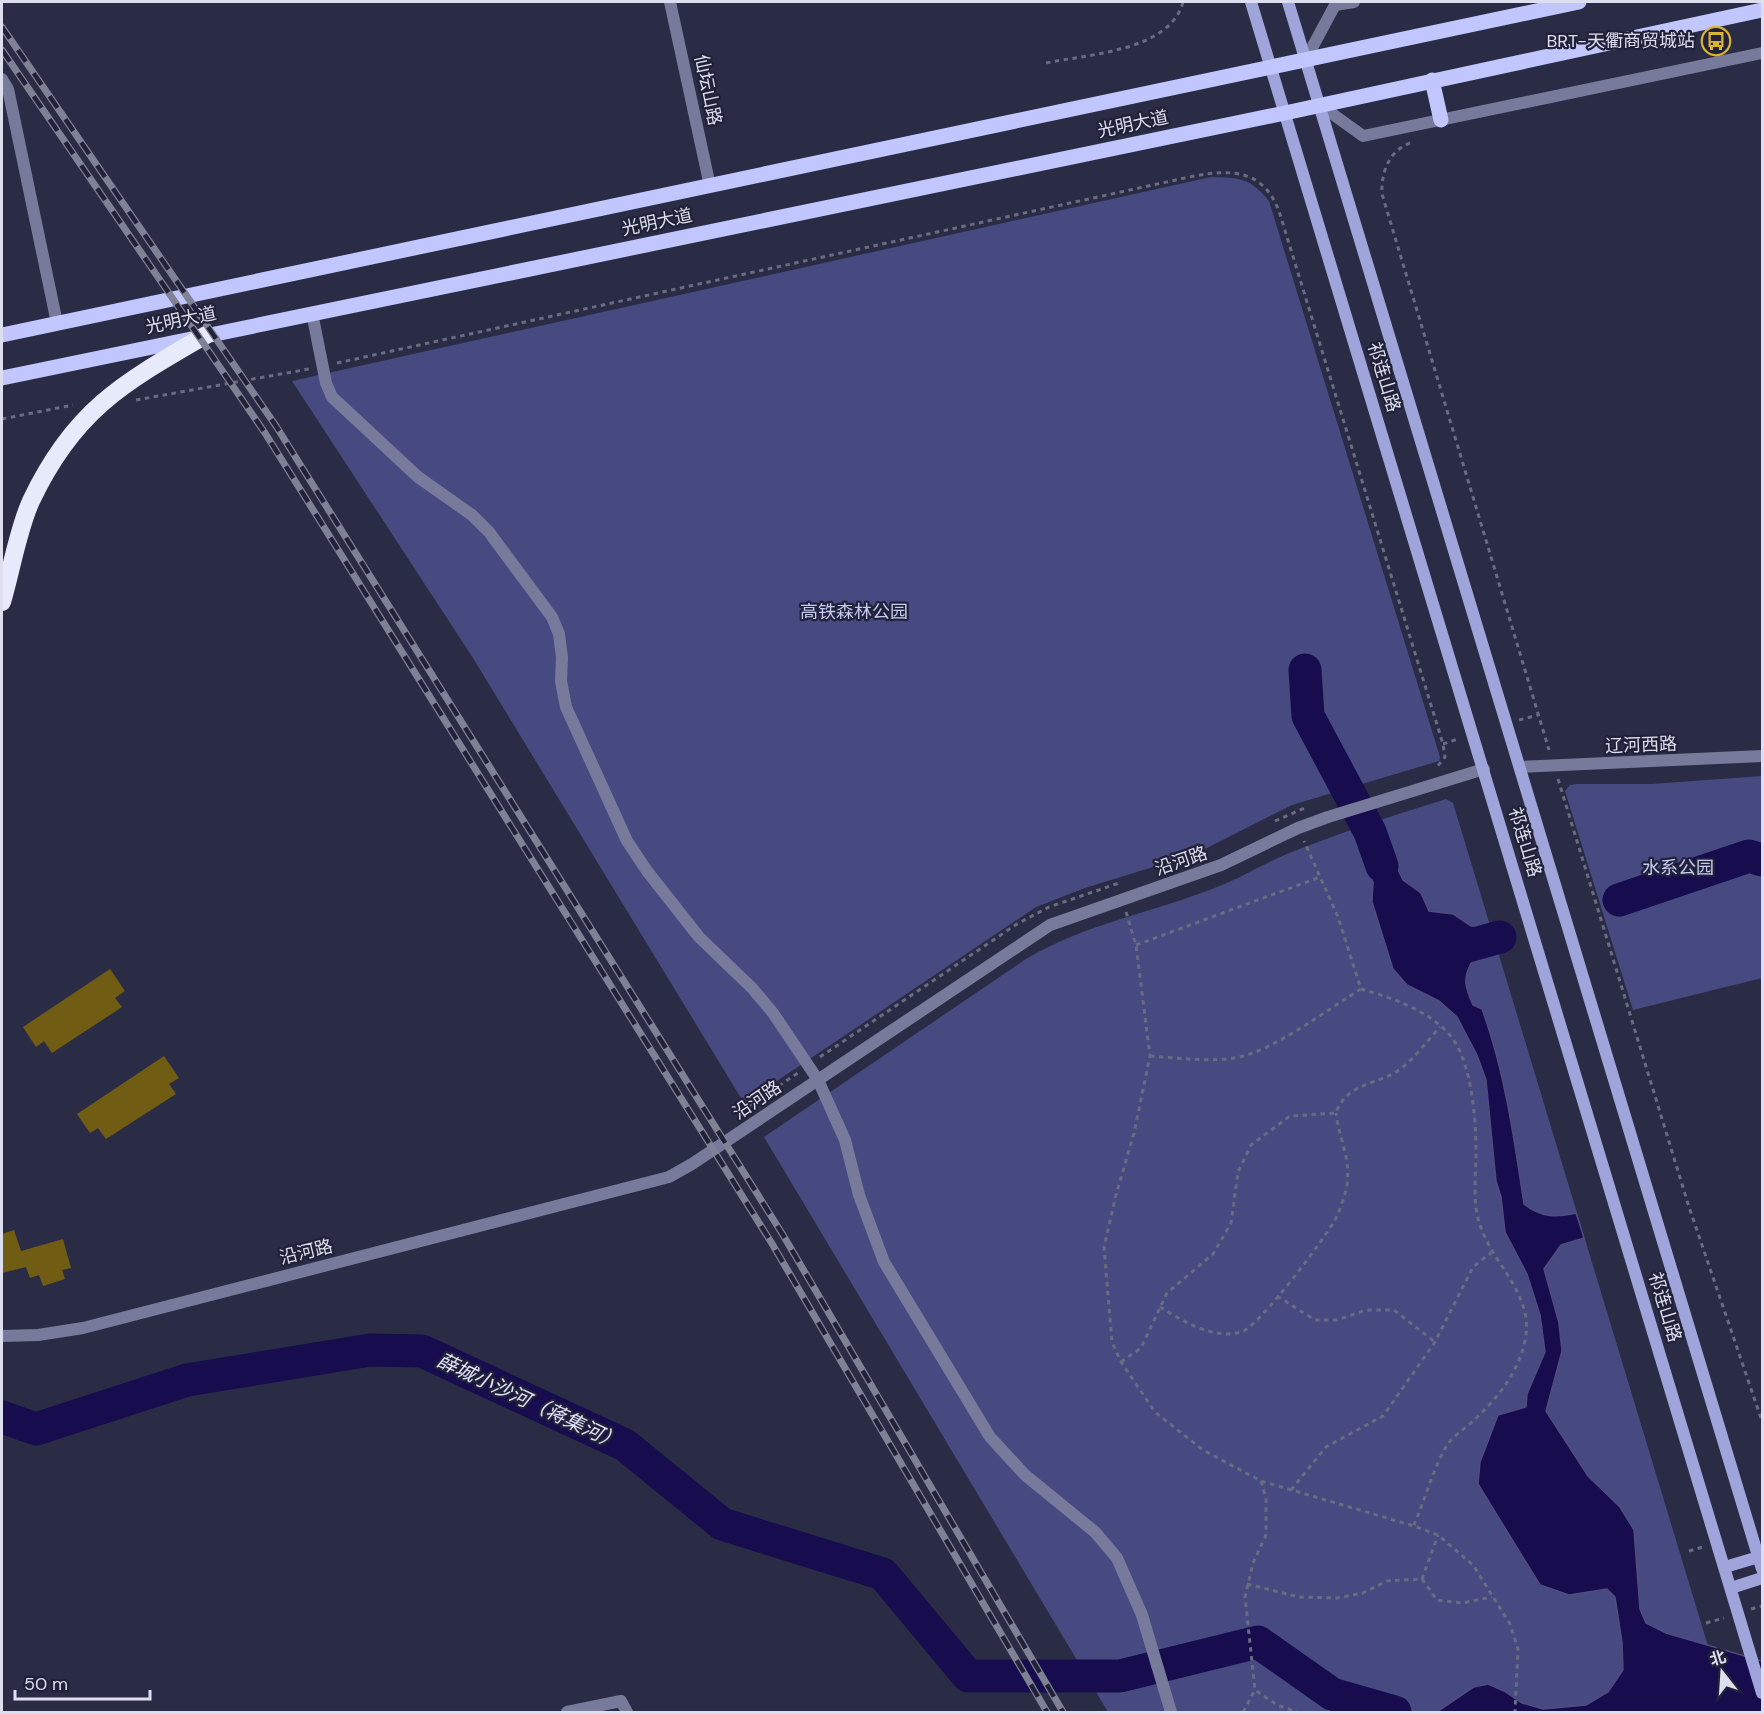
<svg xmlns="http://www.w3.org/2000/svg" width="1764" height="1714" viewBox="0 0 1764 1714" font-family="'DM Sans','Noto Sans SC',sans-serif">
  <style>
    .green { fill: #474a81 }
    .water { fill: #160c4e; stroke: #524b7e; stroke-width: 1.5 }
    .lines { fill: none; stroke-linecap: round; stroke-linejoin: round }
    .river { stroke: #160c4e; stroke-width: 33 }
    .building { fill: #715c14 }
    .path { stroke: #696b81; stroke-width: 3; stroke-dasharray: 4.5 4.5; stroke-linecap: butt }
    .street { stroke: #777a9b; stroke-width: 12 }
    .secondary { stroke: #9fa5da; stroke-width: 12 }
    .primary { stroke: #c1c7fe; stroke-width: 15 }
    .highway { stroke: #e7eafa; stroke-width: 18 }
    .rail-casing { stroke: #7f8195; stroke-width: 7 }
    .rail { stroke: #21223a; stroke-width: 4.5; stroke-dasharray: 14; stroke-linecap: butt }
    .labels { text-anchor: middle; stroke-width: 4.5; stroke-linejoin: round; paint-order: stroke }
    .poi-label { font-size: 18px; fill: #dddfef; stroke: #21223a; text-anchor: end }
    .street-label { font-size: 18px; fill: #dddfef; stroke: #21223a }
    .park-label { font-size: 18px; fill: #c5caf2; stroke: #21223a }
    .water-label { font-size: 20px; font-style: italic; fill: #dfe2f7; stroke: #21223a }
  </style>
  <rect width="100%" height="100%" fill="#2a2c45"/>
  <!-- green -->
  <g class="green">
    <path d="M1211,177C1241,178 1249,177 1269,201L1440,757L1439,761L1292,805L1195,854L1085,888L1036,907L744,1103L473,658L292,381Z"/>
    <polygon points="1762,776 1762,978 1633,1010 1565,791 1570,785 1577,784 1652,784"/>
    <path d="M1446,799L1453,803L1728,1712H1108L764,1137L1026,959C1087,923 1152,913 1217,887C1241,878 1263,864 1287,854C1339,833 1392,816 1446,799Z"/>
  </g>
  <!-- water -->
  <path class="water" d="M1381,819L1389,851L1403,880L1421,893L1429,911L1453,914L1471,926L1490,927L1498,952L1473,960C1462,978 1465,987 1473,1005L1482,1009C1505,1072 1514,1138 1524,1204C1540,1217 1556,1218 1576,1213L1584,1238L1561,1245L1544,1269L1559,1323L1562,1351L1546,1411L1588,1476L1620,1507L1634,1530L1640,1609L1646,1623L1666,1633L1762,1661V1712H1437L1474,1687L1488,1684L1504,1691L1522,1703L1543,1709L1586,1705L1608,1692L1623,1670L1622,1642L1615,1597L1607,1589L1569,1595L1540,1585L1478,1484L1480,1462L1498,1415L1526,1407L1527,1394L1545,1352L1540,1315L1527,1274L1505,1232L1501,1197L1496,1181L1486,1080L1477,1055L1457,1017L1439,1001L1407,985L1393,969L1372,902L1373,882L1354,828Z"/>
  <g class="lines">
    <!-- river -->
    <g class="river">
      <polyline points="1305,670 1308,716 1370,832 1382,866"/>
      <polyline points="1619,900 1749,856 1762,860"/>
      <polyline points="1449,951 1500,937"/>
      <polyline points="2,1417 36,1429 187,1380 370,1350 422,1351 625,1445 722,1524 883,1574 968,1676 1120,1676 1258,1642 1332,1694 1395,1712"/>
    </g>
  </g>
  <!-- building -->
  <g class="building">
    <polygon points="110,969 125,991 115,998 122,1007 52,1053 44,1041 36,1047 23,1027"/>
    <polygon points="164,1056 179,1078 169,1084 176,1094 106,1139 98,1128 90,1133 77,1114"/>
    <polygon points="14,1230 21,1251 63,1239 71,1268 62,1270 65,1279 43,1286 39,1275 30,1278 26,1267 2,1273 2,1234"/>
  </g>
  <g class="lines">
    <!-- path -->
    <g class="path">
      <path d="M1046,63C1089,54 1170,51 1183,2"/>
      <path d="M1410,143C1389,151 1381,172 1382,194L1549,750"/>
      <path d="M337,363L1194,176C1233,169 1263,170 1279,211L1443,744L1445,757L1437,767"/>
      <polyline points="136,400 309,369"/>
      <polyline points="2,419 73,405"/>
      <polyline points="1519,720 1538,715"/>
      <polyline points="1443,744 1458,739"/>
      <polyline points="1558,779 1689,1207 1762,1421"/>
      <polyline points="1275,821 1307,807"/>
      <polyline points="1126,912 1136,945 1150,1056 1134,1133 1116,1195 1104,1247 1112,1342 1121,1362 1155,1412 1203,1450 1261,1481 1414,1526 1438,1535 1473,1565 1510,1624 1518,1649 1515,1712"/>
      <polyline points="1136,945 1320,877"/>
      <path d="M1361,989C1392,998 1426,1009 1449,1034C1472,1060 1476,1119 1476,1153C1476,1176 1472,1203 1480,1225C1493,1265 1535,1295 1525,1341C1518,1373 1497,1399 1474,1420C1466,1428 1453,1436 1447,1445C1433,1469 1425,1499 1414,1525"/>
      <path d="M1150,1056C1178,1058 1207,1062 1234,1058C1271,1053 1328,1009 1361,989L1338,917L1304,841"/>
      <polyline points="820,1057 1017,924 1049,907 1119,883"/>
      <polyline points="749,1106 798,1073"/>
      <polyline points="1277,1296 1315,1320 1337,1320 1366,1310 1394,1310 1435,1342"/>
      <path d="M1160,1307C1183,1321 1213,1340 1241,1332C1258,1328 1328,1235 1337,1216C1341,1207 1345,1195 1347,1185C1351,1159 1339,1138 1336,1113"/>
      <path d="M1121,1362L1141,1348L1167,1293L1213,1254L1231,1223L1238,1172L1251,1145L1290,1116L1336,1113C1346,1084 1374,1085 1396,1072C1412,1062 1427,1041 1440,1027"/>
      <polyline points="1261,1481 1266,1499 1266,1535 1253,1563 1245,1597 1255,1690 1277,1705 1297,1712"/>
      <polyline points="1291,1490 1326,1447 1383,1416 1435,1342 1473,1267 1492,1252"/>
      <polyline points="1689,1551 1703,1547"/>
      <polyline points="1422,1579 1437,1600 1462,1603 1492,1597"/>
      <polyline points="1247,1584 1299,1597 1337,1598 1363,1593 1387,1581 1422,1579 1438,1535"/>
      <polyline points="1751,1609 1762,1606"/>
      <polyline points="1706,1623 1724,1618"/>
      <polyline points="1243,1712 1255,1690"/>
    </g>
    <!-- street -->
    <g class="street">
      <polyline points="670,2 710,186"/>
      <polyline points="1306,59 1335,5 1354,2"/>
      <polyline points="2,79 8,89 57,323"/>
      <polyline points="1320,105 1363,136 1762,53"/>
      <polyline points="312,313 326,383 332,397 418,477 472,515 489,532 552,617 559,634 562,658 561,681 566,707 627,841 647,871 699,937 752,988 773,1013 818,1080 845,1140 859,1195 884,1262 990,1437 1025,1475 1095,1532 1117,1558 1142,1615 1171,1712"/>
      <polyline points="1520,767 1762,756"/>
      <polyline points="2,1336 38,1335 83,1328 669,1177 692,1164 1050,925 1221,865 1298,828 1328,817 1484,769"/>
      <polyline points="567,1712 621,1701 627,1712"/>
    </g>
    <!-- secondary -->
    <g class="secondary">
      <polyline points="1251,2 1762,1693"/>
      <polyline points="1288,2 1762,1569"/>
      <polyline points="1725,1567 1762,1556"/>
      <polyline points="1731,1588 1762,1578"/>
    </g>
    <!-- primary -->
    <g class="primary">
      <polyline points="1432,80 1441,120"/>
      <polyline points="2,335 1579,2"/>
      <polyline points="2,378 1285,113 1762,10"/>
    </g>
    <!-- highway -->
    <path class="highway" d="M2,602C11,572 18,529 31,501C74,410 123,383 206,335"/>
    <!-- rail casing -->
    <g class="rail-casing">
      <g id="rail">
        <polyline points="2,27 276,426 783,1235 1063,1712"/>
        <polyline points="2,50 265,433 771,1242 1047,1712"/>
      </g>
    </g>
    <!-- rail -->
    <use href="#rail" class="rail"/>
  </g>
  <!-- icons -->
  <defs>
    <g id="bus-ring" transform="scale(1.5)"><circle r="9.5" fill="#21223a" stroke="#d9b334" stroke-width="1.5"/><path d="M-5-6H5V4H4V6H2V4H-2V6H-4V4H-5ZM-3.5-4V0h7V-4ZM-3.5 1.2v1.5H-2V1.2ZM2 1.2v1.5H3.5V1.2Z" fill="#d9b334"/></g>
  </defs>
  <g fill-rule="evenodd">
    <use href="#bus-ring" x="1716" y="41"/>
  </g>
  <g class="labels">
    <!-- poi labels -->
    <g class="poi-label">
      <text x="1695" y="47">BRT-天衢商贸城站</text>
    </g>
    <!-- street labels -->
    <g class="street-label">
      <text transform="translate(708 90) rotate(78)" y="6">仙坛山路</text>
      <text transform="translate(1133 124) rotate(-12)" y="6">光明大道</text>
      <text transform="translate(657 222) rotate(-12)" y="6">光明大道</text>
      <text transform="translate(181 320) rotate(-12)" y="6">光明大道</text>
      <text transform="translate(1384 377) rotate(73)" y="6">祁连山路</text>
      <text transform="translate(1641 745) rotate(-2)" y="6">辽河西路</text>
      <text transform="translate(1525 842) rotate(73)" y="6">祁连山路</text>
      <text transform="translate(1181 861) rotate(-19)" y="6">沿河路</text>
      <text transform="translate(757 1100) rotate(-34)" y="6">沿河路</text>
      <text transform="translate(306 1252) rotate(-14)" y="6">沿河路</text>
      <text transform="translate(1665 1307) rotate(73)" y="6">祁连山路</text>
    </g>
    <!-- park labels -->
    <g class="park-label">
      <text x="854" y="618">高铁森林公园</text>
      <text x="1678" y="874">水系公园</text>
    </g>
    <!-- water labels -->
    <g class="water-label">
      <text transform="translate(529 1401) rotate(25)" y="7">薛城小沙河（蒋集河）</text>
    </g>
  </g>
  <!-- border -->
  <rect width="1764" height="1714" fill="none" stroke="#dddfef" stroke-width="6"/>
  <!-- north arrow -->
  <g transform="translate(1722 1672) rotate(343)" stroke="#21223a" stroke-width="4.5" paint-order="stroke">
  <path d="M0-4.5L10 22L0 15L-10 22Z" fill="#dddfef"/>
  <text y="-9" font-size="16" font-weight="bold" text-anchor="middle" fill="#dddfef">北</text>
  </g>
  <!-- scale -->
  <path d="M15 1690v9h135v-9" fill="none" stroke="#dddfef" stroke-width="3"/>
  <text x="24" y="1690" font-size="18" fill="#dddfef" stroke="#21223a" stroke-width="4.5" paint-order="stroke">50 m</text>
</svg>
